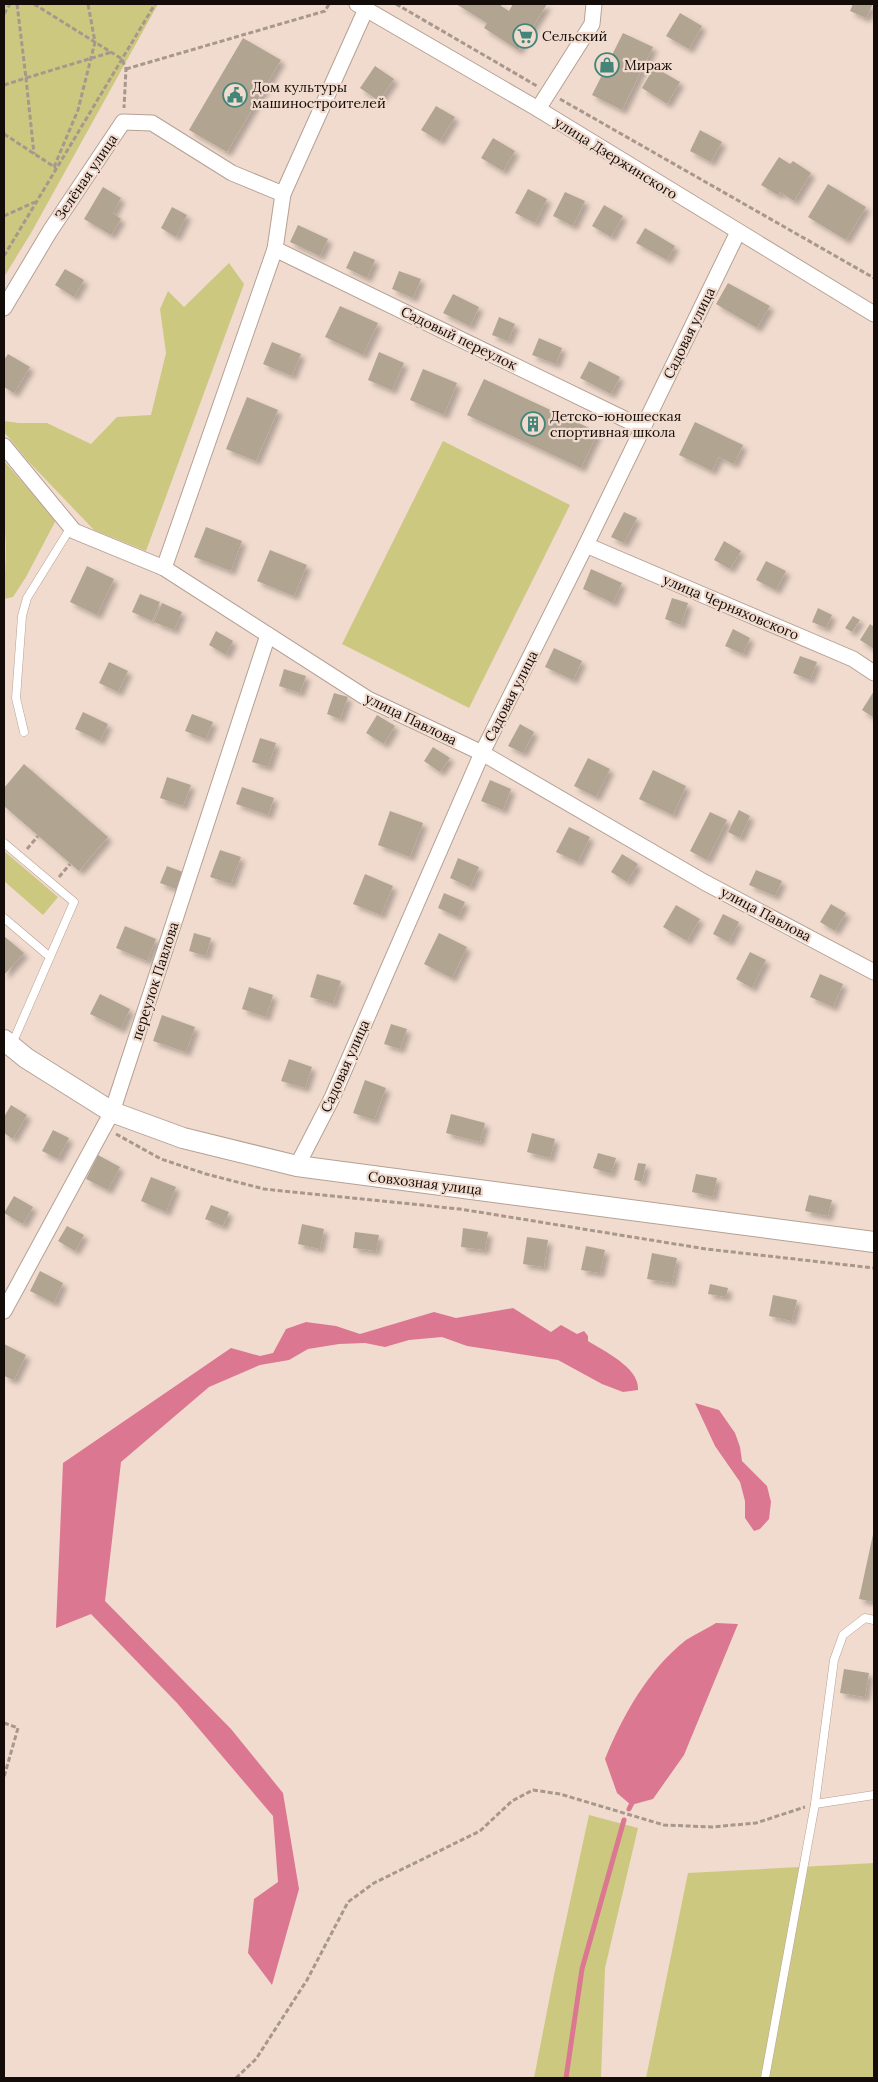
<svg xmlns="http://www.w3.org/2000/svg" width="878" height="2082" viewBox="0 0 878 2082" font-family="Lora,serif">
  <style>
    .green { fill: #cdc880 }
    .water { fill: #dc7791 }
    .lines { fill: none; stroke-linecap: round; stroke-linejoin: round }
    .stream { stroke: #dc7791; stroke-width: 5 }
    .building { fill: #b1a592; filter: url(#shadow) }
    .lane-casing { stroke: #b5a194; stroke-width: 9 }
    .street-casing { stroke: #b5a194; stroke-width: 17 }
    .secondary-casing { stroke: #b5a194; stroke-width: 22 }
    .path { stroke: #a8978d; stroke-width: 3; stroke-dasharray: 5 2.5; stroke-linecap: butt }
    .lane { stroke: #fff; stroke-width: 8 }
    .street { stroke: #fff; stroke-width: 15 }
    .secondary { stroke: #fff; stroke-width: 20 }
    .labels { text-anchor: middle; stroke-width: 4.5; stroke-linejoin: round; paint-order: stroke }
    .poi-label { font-size: 14px; fill: #130c08; stroke: #f1dbce; text-anchor: start }
    .street-label { font-size: 14px; fill: #130c08; stroke: #f1dbce }
  </style>
  <defs>
    <filter id="shadow"><feDropShadow dx="4.5" dy="4.5" stdDeviation="2.5" flood-color="#0004"/></filter>
  </defs>
  <rect width="100%" height="100%" fill="#f1dbce"/>
  <!-- green -->
  <g class="green">
    <polygon points="4,4 158,4 31,233 4,277"/>
    <polygon points="229,263 244,284 146,551 94,530 28,461 4,432 4,421 19,423 47,423 91,444 117,417 151,415 166,353 160,309 168,291 184,307"/>
    <polygon points="443,441 570,505 469,708 342,644"/>
    <path d="M4,461L56,520L26,577L13,597L4,599C4,588 8,536 4,530Z"/>
    <polygon points="4,851 58,897 43,915 4,881"/>
    <polygon points="589,1815 638,1828 605,1968 601,2078 534,2078 554,1975"/>
    <polygon points="874,1863 874,2078 646,2078 688,1873"/>
  </g>
  <!-- water -->
  <g class="water">
    <path d="M513,1308L551,1332L561,1325L577,1334L584,1331L588,1336V1341C604,1351 640,1368 638,1390L623,1392L602,1384L558,1360L467,1346L442,1337L409,1340L385,1347L365,1343L339,1344L308,1349L289,1360L260,1365L209,1387L121,1462L105,1601L231,1729L283,1793L299,1889L272,1985L248,1953L254,1899L278,1882L273,1816L177,1703L91,1614L56,1628L63,1463L231,1348L260,1356L273,1353L286,1329L306,1322L336,1326L360,1334L434,1312L456,1318Z"/>
    <polygon points="695,1403 719,1410 735,1433 740,1447 742,1461 767,1486 771,1502 769,1519 760,1529 754,1531 745,1518 745,1501 740,1482 715,1446"/>
    <path d="M716,1623L738,1624L684,1755L653,1799L631,1805L617,1793L605,1759C623,1715 648,1670 686,1640C695,1634 707,1629 716,1623Z"/>
  </g>
  <g class="lines">
    <!-- stream -->
    <g class="stream">
      <polyline points="629,1809 634,1799"/>
      <polyline points="566,2078 582,1969 624,1820"/>
    </g>
  </g>
  <!-- building -->
  <g class="building">
    <polygon points="456,4 502,4 501,6 509,11 513,4 547,4 518,50 484,28 487,23"/>
    <polygon points="853,4 873,4 866,18 850,11"/>
    <polygon points="680,13 702,26 689,49 666,36"/>
    <polygon points="623,33 653,47 622,110 592,95"/>
    <polygon points="243,38 281,60 227,152 189,130"/>
    <polygon points="375,66 394,79 379,101 360,88"/>
    <polygon points="654,67 680,82 667,104 642,88"/>
    <polygon points="436,106 455,117 440,141 421,130"/>
    <polygon points="700,130 722,142 711,162 690,151"/>
    <polygon points="493,138 515,151 503,171 481,158"/>
    <polygon points="779,157 790,164 793,161 811,173 794,201 780,192 778,195 761,185"/>
    <polygon points="828,184 866,207 846,240 808,217"/>
    <polygon points="103,187 121,198 113,213 121,219 111,235 84,219"/>
    <polygon points="528,189 547,199 535,223 515,213"/>
    <polygon points="565,192 585,201 573,226 553,216"/>
    <polygon points="604,205 623,216 611,237 592,226"/>
    <polygon points="172,207 187,215 176,237 161,228"/>
    <polygon points="298,225 328,239 320,256 290,242"/>
    <polygon points="645,228 675,246 667,260 636,243"/>
    <polygon points="354,251 375,260 367,278 346,268"/>
    <polygon points="65,269 84,280 74,297 55,285"/>
    <polygon points="399,271 421,279 413,298 392,289"/>
    <polygon points="728,283 770,306 757,328 716,304"/>
    <polygon points="453,294 479,307 470,326 443,313"/>
    <polygon points="340,306 378,323 363,355 325,337"/>
    <polygon points="499,317 515,324 508,341 492,335"/>
    <polygon points="539,338 562,348 556,364 532,355"/>
    <polygon points="272,342 301,354 292,376 263,364"/>
    <polygon points="379,352 404,363 392,390 368,380"/>
    <polygon points="8,354 30,367 14,393 4,387 4,360"/>
    <polygon points="589,361 620,377 611,394 580,378"/>
    <polygon points="423,369 457,383 444,415 410,400"/>
    <polygon points="484,379 598,432 581,468 467,415"/>
    <polygon points="247,397 278,410 256,461 226,449"/>
    <polygon points="695,422 743,445 734,464 719,457 712,471 679,455"/>
    <polygon points="624,512 637,518 624,543 611,537"/>
    <polygon points="206,527 242,541 231,571 194,557"/>
    <polygon points="724,541 741,551 730,569 714,560"/>
    <polygon points="270,550 307,565 294,596 257,581"/>
    <polygon points="766,561 786,571 776,590 756,580"/>
    <polygon points="87,566 114,579 97,615 70,602"/>
    <polygon points="591,569 622,583 613,603 583,589"/>
    <polygon points="140,594 160,602 152,621 132,612"/>
    <polygon points="672,598 688,603 681,625 665,619"/>
    <polygon points="162,603 182,612 174,630 154,622"/>
    <polygon points="818,608 832,615 826,628 812,622"/>
    <polygon points="853,616 860,620 852,632 845,628"/>
    <polygon points="870,624 874,627 874,649 860,640"/>
    <polygon points="733,629 750,638 743,654 725,646"/>
    <polygon points="216,631 233,641 226,655 209,645"/>
    <polygon points="554,648 582,661 573,680 545,667"/>
    <polygon points="800,656 817,662 810,680 793,673"/>
    <polygon points="109,662 128,671 118,692 99,683"/>
    <polygon points="284,669 306,676 300,693 279,686"/>
    <polygon points="874,691 874,716 873,717 862,710"/>
    <polygon points="334,693 348,697 340,719 327,714"/>
    <polygon points="83,712 108,724 100,741 75,729"/>
    <polygon points="192,714 213,722 206,739 185,731"/>
    <polygon points="377,715 395,726 384,744 366,733"/>
    <polygon points="520,724 534,732 523,753 508,746"/>
    <polygon points="260,738 276,743 268,767 252,762"/>
    <polygon points="433,747 450,758 440,772 424,761"/>
    <polygon points="588,758 610,769 596,797 574,786"/>
    <polygon points="24,764 108,837 79,871 4,806 4,788"/>
    <polygon points="653,770 686,786 673,815 639,799"/>
    <polygon points="167,777 191,785 183,806 160,798"/>
    <polygon points="490,780 511,789 503,810 481,801"/>
    <polygon points="242,787 274,798 268,815 236,804"/>
    <polygon points="739,810 750,816 740,838 728,832"/>
    <polygon points="390,811 423,823 410,857 378,845"/>
    <polygon points="710,812 727,820 707,860 690,851"/>
    <polygon points="569,827 590,837 578,862 556,852"/>
    <polygon points="220,850 241,857 231,884 210,877"/>
    <polygon points="622,854 638,864 627,882 611,872"/>
    <polygon points="458,858 479,867 470,887 450,878"/>
    <polygon points="167,866 183,872 176,889 160,883"/>
    <polygon points="756,870 782,881 775,896 749,885"/>
    <polygon points="365,874 393,886 381,915 353,904"/>
    <polygon points="444,893 465,902 458,917 438,908"/>
    <polygon points="831,904 846,913 835,931 820,922"/>
    <polygon points="676,905 700,919 687,941 663,927"/>
    <polygon points="723,914 739,922 729,942 713,934"/>
    <polygon points="125,926 156,939 147,961 116,948"/>
    <polygon points="194,933 211,938 206,956 189,951"/>
    <polygon points="439,933 467,947 452,978 424,964"/>
    <polygon points="4,936 24,953 4,975"/>
    <polygon points="750,952 766,960 752,988 736,979"/>
    <polygon points="317,974 341,981 333,1004 310,997"/>
    <polygon points="820,974 843,984 833,1007 810,997"/>
    <polygon points="249,987 273,995 266,1017 242,1009"/>
    <polygon points="100,994 130,1009 121,1029 90,1014"/>
    <polygon points="162,1015 195,1027 186,1052 153,1041"/>
    <polygon points="391,1024 407,1029 400,1049 384,1044"/>
    <polygon points="289,1059 312,1067 305,1088 281,1081"/>
    <polygon points="365,1080 386,1088 374,1120 353,1113"/>
    <polygon points="11,1105 27,1115 13,1139 4,1133 4,1117"/>
    <polygon points="451,1114 485,1123 480,1142 446,1133"/>
    <polygon points="53,1130 69,1138 58,1159 42,1151"/>
    <polygon points="532,1133 555,1139 550,1158 527,1152"/>
    <polygon points="598,1153 616,1158 611,1174 593,1168"/>
    <polygon points="98,1155 120,1167 108,1190 86,1179"/>
    <polygon points="638,1163 646,1164 642,1182 634,1180"/>
    <polygon points="696,1174 717,1178 713,1197 692,1192"/>
    <polygon points="151,1177 176,1187 166,1212 141,1201"/>
    <polygon points="809,1195 832,1200 828,1216 805,1211"/>
    <polygon points="14,1196 33,1207 23,1224 4,1213"/>
    <polygon points="211,1205 229,1212 223,1226 205,1219"/>
    <polygon points="302,1224 324,1229 320,1249 298,1244"/>
    <polygon points="67,1226 84,1235 75,1251 58,1241"/>
    <polygon points="463,1228 488,1232 485,1250 461,1247"/>
    <polygon points="355,1232 379,1235 376,1251 353,1248"/>
    <polygon points="527,1237 548,1240 544,1267 523,1264"/>
    <polygon points="586,1246 605,1250 600,1273 581,1270"/>
    <polygon points="652,1253 677,1258 672,1283 647,1279"/>
    <polygon points="40,1271 63,1283 54,1303 30,1291"/>
    <polygon points="710,1284 728,1288 726,1297 708,1294"/>
    <polygon points="773,1295 797,1300 792,1321 769,1316"/>
    <polygon points="4,1344 26,1355 14,1380 4,1376"/>
    <polygon points="874,1530 874,1602 859,1599"/>
    <polygon points="844,1669 869,1673 865,1697 840,1693"/>
  </g>
  <g class="lines">
    <!-- lane casing -->
    <g class="lane-casing">
      <g id="lane">
        <polyline points="24,732 16,698 22,616 27,598 71,527"/>
        <polyline points="4,843 74,902 12,1044"/>
        <polyline points="4,918 50,957"/>
        <polyline points="815,1804 874,1795"/>
        <polyline points="765,2078 815,1804 834,1660 843,1635 865,1618 874,1620"/>
      </g>
    </g>
    <!-- street casing -->
    <g class="street-casing">
      <g id="street">
        <polyline points="357,4 538,109 874,314"/>
        <polyline points="538,109 592,24 594,4"/>
        <polyline points="275,249 643,428"/>
        <polyline points="4,308 50,231 123,122 152,123 232,173 283,194"/>
        <polyline points="4,446 74,531 164,568 368,699 482,753 704,882 874,972"/>
        <polyline points="586,545 853,659 874,673"/>
        <polyline points="164,568 275,249 283,194 366,9"/>
        <polyline points="297,1166 332,1098 482,753 586,545 738,232"/>
        <polyline points="4,1311 112,1112 268,635"/>
      </g>
    </g>
    <!-- secondary casing -->
    <g class="secondary-casing">
      <polyline id="secondary" points="4,1040 26,1058 112,1112 183,1138 297,1166 874,1242"/>
    </g>
    <!-- path -->
    <g class="path">
      <polyline points="17,4 26,78 112,52"/>
      <polyline points="34,4 122,59 126,69 124,108"/>
      <polyline points="396,4 537,86"/>
      <polyline points="4,14 10,4"/>
      <polyline points="126,69 325,11 329,4"/>
      <polyline points="4,85 26,78 34,154"/>
      <polyline points="560,99 874,278"/>
      <polyline points="4,134 56,168"/>
      <polyline points="54,167 78,110 95,42 88,4"/>
      <polyline points="4,216 35,202"/>
      <polyline points="4,256 155,4"/>
      <polyline points="27,849 38,836"/>
      <polyline points="59,877 70,864"/>
      <polyline points="116,1134 161,1159 206,1174 264,1189 460,1209 706,1249 874,1268"/>
      <polyline points="4,1723 18,1728 4,1777"/>
      <polyline points="236,2078 256,2059 307,1980 348,1902 374,1883 480,1831 512,1801 533,1790 560,1794 664,1825 712,1827 756,1823 805,1807"/>
    </g>
    <!-- lane -->
    <use href="#lane" class="lane"/>
    <!-- street -->
    <use href="#street" class="street"/>
    <!-- secondary -->
    <use href="#secondary" class="secondary"/>
  </g>
  <!-- icons -->
  <defs>
    <g id="supermarket-ring" transform="scale(1.25)"><circle r="9.5" fill="#f1dbce" stroke="#438679" stroke-width="1.5"/><path d="M-6-5.5h2.5l.6 2H6L4.5 2H-2.5L-4.4-4H-6ZM-1.5 3.2a1.3 1.3 0 1 0 .1 0ZM3 3.2a1.3 1.3 0 1 0 .1 0Z" fill="#438679"/></g>
    <g id="shop-ring" transform="scale(1.25)"><circle r="9.5" fill="#f1dbce" stroke="#438679" stroke-width="1.5"/><path d="M-5-2.5h2.3a2.7 3.5 0 0 1 5.4 0H5L5.5 6h-11ZM-1.5-2.5h3a1.5 2.3 0 0 0-3 0Z" fill="#438679"/></g>
    <g id="civic-ring" transform="scale(1.25)"><circle r="9.5" fill="#f1dbce" stroke="#438679" stroke-width="1.5"/><path d="M-.6-6.5H3V-4.5H.6V-3L4-1V1h2V6H-6V1h2V-1L-.6-3ZM-1.2 2.5V6h2.4V2.5Z" fill="#438679"/></g>
    <g id="building-ring" transform="scale(1.25)"><circle r="9.5" fill="#f1dbce" stroke="#438679" stroke-width="1.5"/><path d="M-4-6H4V6H1V3H-1V6H-4ZM-2.5-4.3h1.7v1.8h-1.7ZM.8-4.3h1.7v1.8H.8ZM-2.5-1h1.7V.8h-1.7ZM.8-1h1.7V.8H.8Z" fill="#438679"/></g>
  </defs>
  <g fill-rule="evenodd">
    <use href="#supermarket-ring" x="525" y="36"/>
    <use href="#shop-ring" x="607" y="65"/>
    <use href="#civic-ring" x="235" y="95"/>
    <use href="#building-ring" x="533" y="424"/>
  </g>
  <g class="labels">
    <!-- poi labels -->
    <g class="poi-label">
      <text x="542" y="41">Сельский</text>
      <text x="624" y="70">Мираж</text>
      <text x="252" y="92">Дом культуры<tspan x="252" dy="16">машиностроителей</tspan></text>
      <text x="550" y="421">Детско-юношеская<tspan x="550" dy="16">спортивная школа</tspan></text>
    </g>
    <!-- street labels -->
    <g class="street-label">
      <text transform="translate(616 158) rotate(32)" y="5">улица Дзержинского</text>
      <text transform="translate(86 177) rotate(-56)" y="5">Зелёная улица</text>
      <text transform="translate(689 333) rotate(-64)" y="5">Садовая улица</text>
      <text transform="translate(459 338) rotate(26)" y="5">Садовый переулок</text>
      <text transform="translate(731 607) rotate(23)" y="5">улица Черняховского</text>
      <text transform="translate(511 696) rotate(-63)" y="5">Садовая улица</text>
      <text transform="translate(411 719) rotate(26)" y="5">улица Павлова</text>
      <text transform="translate(766 914) rotate(28)" y="5">улица Павлова</text>
      <text transform="translate(155 981) rotate(-72)" y="5">переулок Павлова</text>
      <text transform="translate(345 1066) rotate(-66)" y="5">Садовая улица</text>
      <text transform="translate(425 1183) rotate(7)" y="5">Совхозная улица</text>
    </g>
  </g>
  <!-- border -->
  <rect width="878" height="2082" fill="none" stroke="#130c08" stroke-width="10"/>
</svg>
